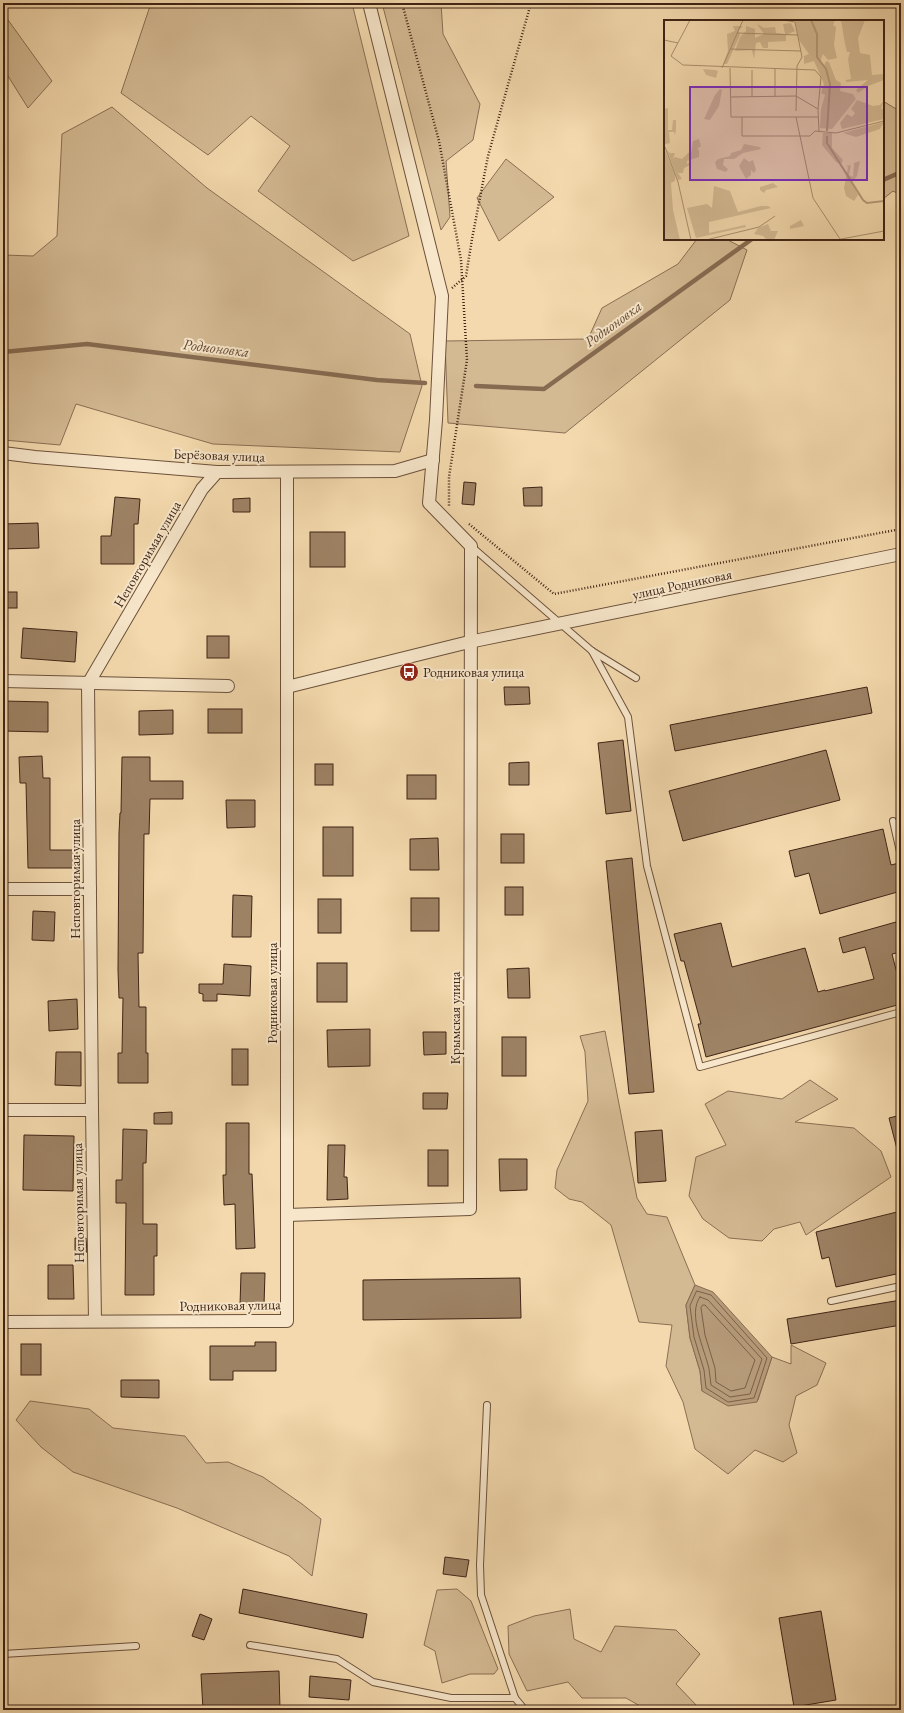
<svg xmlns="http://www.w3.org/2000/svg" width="904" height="1713" viewBox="0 0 904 1713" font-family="'EB Garamond',serif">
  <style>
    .green { fill: #d4ba93; stroke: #8a6f54 }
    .water { fill: #b69b79; stroke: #866b51 }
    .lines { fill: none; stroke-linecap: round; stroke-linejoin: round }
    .shore { stroke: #7a6047; stroke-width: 1 }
    .stream { stroke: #866b51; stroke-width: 4.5 }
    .building { fill: #9d8264; stroke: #3f2415 }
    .service-casing { stroke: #6c513b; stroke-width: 8 }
    .minor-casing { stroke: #6c513b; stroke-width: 14 }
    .path { stroke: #3f2415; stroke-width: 2.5; stroke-dasharray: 1 2; stroke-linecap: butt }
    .service { stroke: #f7e6ca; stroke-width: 6 }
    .minor { stroke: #f7e6ca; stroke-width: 12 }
    .labels { text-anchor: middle; stroke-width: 4; stroke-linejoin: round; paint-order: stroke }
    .street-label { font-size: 14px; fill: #3f2415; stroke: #f7e6ca }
    .poi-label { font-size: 14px; fill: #3f2415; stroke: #f7e6ca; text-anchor: start }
    .water-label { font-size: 15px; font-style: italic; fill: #634833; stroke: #f7e6ca }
    .inset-river { fill: none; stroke: #b69b79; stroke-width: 2 }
    .inset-road { fill: none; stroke: #ab9170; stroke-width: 1 }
    .view { fill: #7b2cbf; fill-opacity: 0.15; stroke: #7b2cbf; stroke-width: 2 }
    .inset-edge { fill: none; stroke: #3f2415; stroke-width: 2 }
  </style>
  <rect width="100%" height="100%" fill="#f3d9ad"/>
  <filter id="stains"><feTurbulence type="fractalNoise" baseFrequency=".005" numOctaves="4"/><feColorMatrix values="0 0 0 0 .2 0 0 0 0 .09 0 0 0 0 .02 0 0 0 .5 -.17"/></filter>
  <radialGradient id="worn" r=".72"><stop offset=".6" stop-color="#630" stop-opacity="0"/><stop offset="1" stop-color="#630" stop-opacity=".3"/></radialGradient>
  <!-- green -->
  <g class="green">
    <polygon points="151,3 352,3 409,236 353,261 258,191 290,146 251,116 208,155 121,93"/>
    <polygon points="382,3 441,3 443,34 480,104 473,140 446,161 450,217 441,230"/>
    <polygon points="3,13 52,81 28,108 3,68"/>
    <polygon points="883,101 901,112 901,195 893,191 883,199"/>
    <polygon points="112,107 207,188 410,334 422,386 400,452 213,444 76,404 60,445 4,440 3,255 33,256 57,236 62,134"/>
    <polygon points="506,159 554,197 499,241 477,198"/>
    <polygon points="697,239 726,239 747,250 730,300 565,433 448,423 445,341 588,339 602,308 678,264"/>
    <polygon points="605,1031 637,1198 647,1214 667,1217 695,1285 686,1305 690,1338 700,1371 702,1391 758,1400 772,1357 791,1364 791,1345 826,1363 817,1385 796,1396 789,1425 797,1453 783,1462 755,1450 728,1474 695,1449 683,1402 666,1366 672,1325 639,1322 611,1225 582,1202 569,1199 555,1188 557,1170 588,1101 585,1052 580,1036"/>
    <polygon points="810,1080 838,1099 795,1122 854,1128 881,1151 891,1177 806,1235 800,1222 774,1229 762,1241 729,1238 703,1219 689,1196 696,1157 726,1145 705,1104 728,1091 782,1099"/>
    <polygon points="30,1401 89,1409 113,1428 185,1436 206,1463 228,1462 263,1477 302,1504 321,1519 312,1576 289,1556 177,1508 73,1472 41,1447 16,1420"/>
    <polygon points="457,1589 471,1601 498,1669 494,1674 470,1674 442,1683 435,1651 424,1645 437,1590"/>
    <polygon points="570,1609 574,1639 601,1652 615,1626 676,1630 700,1654 676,1684 698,1707 700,1710 647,1710 626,1698 582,1698 568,1682 527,1691 509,1654 508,1626 534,1616"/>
  </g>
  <!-- water -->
  <polygon class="water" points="695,1285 713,1292 772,1357 757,1402 728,1406 702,1391 700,1371 690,1338 686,1305"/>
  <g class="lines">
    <!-- shore -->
    <g class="shore">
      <polygon points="697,1291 711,1295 767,1358 754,1398 728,1402 706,1388 704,1370 694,1337 690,1306"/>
      <path d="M700,1297L708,1300L762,1359L750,1394L730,1397L711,1385C710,1380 710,1374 709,1369C705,1350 687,1314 700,1297Z"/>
      <polygon points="703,1305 705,1305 755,1360 745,1388 731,1391 716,1382 715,1368 705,1335 701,1308"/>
    </g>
    <!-- stream -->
    <g class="stream">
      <polyline points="883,180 901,172"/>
      <polyline points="3,352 87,344 377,380 425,383"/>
      <polyline points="476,386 544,389 752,239"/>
    </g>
  </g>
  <!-- building -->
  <g class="building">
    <polygon points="464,482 476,483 474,505 462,504"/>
    <polygon points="542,487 542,506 524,506 523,488"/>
    <polygon points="115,497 140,499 138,524 134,524 134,564 101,564 101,536 111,536"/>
    <polygon points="250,498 250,512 233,512 233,499"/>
    <polygon points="38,523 39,548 3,549 3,524"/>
    <rect x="310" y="532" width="35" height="35"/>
    <rect x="6" y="592" width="11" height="16"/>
    <polygon points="23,628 77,632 75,662 21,658"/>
    <rect x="207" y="636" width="22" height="22"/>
    <polygon points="504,687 529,687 530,704 505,705"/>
    <polygon points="867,687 872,713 675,751 670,725"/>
    <polygon points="3,701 48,702 48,732 3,731"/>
    <rect x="208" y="709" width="34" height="24"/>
    <polygon points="173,710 173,734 139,735 139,711"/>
    <polygon points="623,740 631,811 606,814 598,743"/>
    <polygon points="826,750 840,800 683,841 669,791"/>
    <polygon points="42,756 43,778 50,778 50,850 77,850 77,868 28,868 26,783 20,783 19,757"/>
    <polygon points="122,757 150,757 150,781 183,781 183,799 150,799 149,834 144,834 143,953 138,953 139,1007 146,1007 146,1053 148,1053 148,1083 118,1083 118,1053 122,1053 123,998 119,998 118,970 119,833 120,813 121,813"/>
    <polygon points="529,762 529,785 509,785 509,763"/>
    <rect x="315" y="764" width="18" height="21"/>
    <rect x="407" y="775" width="29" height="24"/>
    <polygon points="226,800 255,800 255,827 227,828"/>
    <rect x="323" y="827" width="30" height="49"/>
    <polygon points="883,829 891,865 899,863 901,870 901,891 820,914 809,873 795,877 789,851"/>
    <rect x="501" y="834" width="23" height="29"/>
    <polygon points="438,838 439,870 410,870 410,839"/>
    <polygon points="632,858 654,1092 629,1094 606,861"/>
    <rect x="505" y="887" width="18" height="28"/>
    <polygon points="233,895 252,896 251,937 232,937"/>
    <rect x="411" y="898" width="28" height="33"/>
    <rect x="318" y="899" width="23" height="34"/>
    <polygon points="33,911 55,912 54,941 32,940"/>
    <polygon points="896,922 901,942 901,952 892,954 901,989 901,1004 706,1057 698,1024 701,1024 684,961 681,961 674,934 721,923 732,967 805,948 818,992 825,990 825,991 874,979 865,947 843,953 839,938"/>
    <rect x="317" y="963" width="30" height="39"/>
    <polygon points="224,964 251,966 250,996 217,994 217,1001 203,1001 203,994 199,993 199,984 223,984"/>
    <polygon points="529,968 530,998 508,998 507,969"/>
    <polygon points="77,999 78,1029 49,1031 48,1001"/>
    <polygon points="370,1029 370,1066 328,1067 327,1030"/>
    <polygon points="423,1032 446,1032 446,1054 424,1055"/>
    <rect x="502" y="1037" width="24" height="39"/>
    <rect x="232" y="1049" width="16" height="36"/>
    <polygon points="56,1052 81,1052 81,1086 55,1085"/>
    <polygon points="423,1093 448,1093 447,1109 423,1109"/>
    <polygon points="172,1112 172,1124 154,1124 154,1113"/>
    <polygon points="901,1115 901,1148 897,1149 889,1118"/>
    <polygon points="226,1123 249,1123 249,1174 252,1174 255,1248 236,1249 235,1204 224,1205 223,1175 226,1175"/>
    <polygon points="123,1129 147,1130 146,1163 143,1163 143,1224 157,1224 157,1256 154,1256 154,1295 125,1295 126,1203 116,1203 116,1180 122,1180"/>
    <polygon points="662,1130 666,1181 638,1183 635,1132"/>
    <polygon points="24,1135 74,1136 73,1191 23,1190"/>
    <polygon points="328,1145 345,1145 344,1177 347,1177 348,1199 327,1200"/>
    <rect x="428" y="1150" width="20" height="36"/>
    <polygon points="499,1159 527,1159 527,1190 500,1191"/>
    <polygon points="901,1211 901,1273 836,1287 829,1257 822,1259 816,1232"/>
    <polygon points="75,1238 86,1238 87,1252 75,1252"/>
    <polygon points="48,1265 73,1265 74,1299 48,1299"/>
    <polygon points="241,1273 265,1273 264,1305 240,1305"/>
    <polygon points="520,1278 521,1318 363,1320 363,1280"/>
    <polygon points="901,1300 901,1325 791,1344 787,1319"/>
    <polygon points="255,1342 276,1342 276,1371 233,1371 233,1380 210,1380 210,1346 255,1346"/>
    <rect x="21" y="1344" width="20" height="31"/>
    <polygon points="121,1380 159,1380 159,1398 121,1397"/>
    <polygon points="445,1557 469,1560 466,1577 443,1574"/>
    <polygon points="243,1589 367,1614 363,1638 239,1613"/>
    <polygon points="821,1611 836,1700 794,1707 779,1618"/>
    <polygon points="200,1614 212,1619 204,1640 192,1636"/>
    <polygon points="279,1671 280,1710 203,1710 201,1674"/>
    <polygon points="310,1676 351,1680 349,1700 309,1697"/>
  </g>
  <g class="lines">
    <!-- service casing -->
    <g class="service-casing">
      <g id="service">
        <polyline points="472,547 592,651 636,678"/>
        <polyline points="592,651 628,717 647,866 700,1067 901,1012"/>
        <polyline points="893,821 901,856"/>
        <polyline points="831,1301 901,1286"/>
        <polyline points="487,1405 480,1565 481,1595 515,1698 525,1710"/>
        <polyline points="250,1645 337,1659 373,1682 451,1698 515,1698"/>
        <polyline points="3,1654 136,1646"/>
      </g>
    </g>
    <!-- minor casing -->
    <g class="minor-casing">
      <g id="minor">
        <polyline points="3,453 35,457 217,472 395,471 433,460"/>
        <polyline points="3,681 228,686"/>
        <polyline points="287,687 469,642 901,554"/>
        <polyline points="3,889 90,889"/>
        <polyline points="3,1110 92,1110"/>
        <polyline points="287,1215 470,1209 471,546 429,503 436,420 442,296 369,3"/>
        <polyline points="95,1321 92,1110 88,684 202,489 217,472"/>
        <polyline points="3,1322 287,1321 287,472"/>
      </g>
    </g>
    <!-- path -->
    <g class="path">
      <polyline points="402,3 439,141 461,260 467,360 449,477 449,506"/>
      <polyline points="452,288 466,276 472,239 488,156 531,3"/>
      <polyline points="469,524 554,594 901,529"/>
    </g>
    <!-- service -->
    <use href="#service" class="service"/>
    <!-- minor -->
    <use href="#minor" class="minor"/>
  </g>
  <!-- icons -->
  <defs>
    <g id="bus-disc" transform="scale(1)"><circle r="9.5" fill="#8f2418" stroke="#f7e6ca"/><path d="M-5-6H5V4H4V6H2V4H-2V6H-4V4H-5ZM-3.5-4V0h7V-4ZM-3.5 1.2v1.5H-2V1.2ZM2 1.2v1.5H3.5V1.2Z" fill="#fff"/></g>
  </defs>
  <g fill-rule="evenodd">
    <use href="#bus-disc" x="409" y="672"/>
  </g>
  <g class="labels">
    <!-- street labels -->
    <g class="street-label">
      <text transform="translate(219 455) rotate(2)" y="5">Берёзовая улица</text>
      <text transform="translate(147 554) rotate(-60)" y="5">Неповторимая улица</text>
      <text transform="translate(682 584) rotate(-12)" y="5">улица Родниковая</text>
      <text transform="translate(75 879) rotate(-90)" y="5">Неповторимая улица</text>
      <text transform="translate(272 993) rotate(-90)" y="5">Родниковая улица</text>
      <text transform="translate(455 1018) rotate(-90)" y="5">Крымская улица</text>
      <text transform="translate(78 1203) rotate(-91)" y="5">Неповторимая улица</text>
      <text transform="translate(230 1305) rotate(-1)" y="5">Родниковая улица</text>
    </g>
    <!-- poi labels -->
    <g class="poi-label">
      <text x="423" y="677">Родниковая улица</text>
    </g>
    <!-- water labels -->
    <g class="water-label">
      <text transform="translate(613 324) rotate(-36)" y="5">Родионовка</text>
      <text transform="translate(216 348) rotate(7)" y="5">Родионовка</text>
    </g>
  </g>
  <!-- overview -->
  <g transform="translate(664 20)">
    <rect width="220" height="220" fill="#f3d9ad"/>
    <path d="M131,0H171L169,5L172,7L170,25L173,38L164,40L159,34L156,42L160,46L162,41L165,42L172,60L177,63L176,71L189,74L192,79L168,109L156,108L157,89L161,75L157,73L160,64L150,41L140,44V36L145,34L135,20ZM177,0H201L194,18L196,33L206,35L208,55L220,54V60L204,66L194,73L192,70L204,60L182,62V60L187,59L184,39L186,32H183L181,24ZM127,3L131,11L122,15V21L104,22V28H99L96,22L92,23L90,39L88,30L71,31L76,17L82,11V6L91,9V18L100,14L93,4L100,8L111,7L112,13L121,14L119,4ZM65,6H79L74,11L76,15L63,44H59L64,31L63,14L71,11L69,6ZM39,49L51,50L54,51L52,58L42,55ZM56,69L58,70L55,86L46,100L40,99L51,75ZM193,80L209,86L216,85L220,81L217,89L220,88V99L178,109L176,103L183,94L188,97L191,93L187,89ZM4,88V110H8L9,100H12V110L11,115L10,112H5L6,123L1,124L0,89ZM220,102L216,109L192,117L179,113ZM159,113H168V128L179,140L177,144L172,142L158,125ZM35,119L37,126L33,129L35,130V137L23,141V144L27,141L26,145L20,148L19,153H14L18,159L14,160L3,130L6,133H11L9,139L11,137L18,139L25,132L27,133L29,121ZM80,124L96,127L97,129L79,133L70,139H60L59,145L64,149L62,152L53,149L51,142L54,139L66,136L67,133L77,130ZM0,128L11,154V161L7,163L9,190L16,220H0ZM80,138L85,142L89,140L92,150L90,153L87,150V155L82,159L75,146ZM196,141L193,156L188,162L194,175L190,181L182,176L180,168L184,147L182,146L187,145L185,155L189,157L190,143ZM109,163L114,167L102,170L100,173L96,170V167ZM50,166L66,171L74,192L97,186H104L107,188L45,202V213L81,205L82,207L32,218L23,188L43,184L48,188ZM137,200L140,206L126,209V206ZM104,204L107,211H114L110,220H103L99,216L90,214L94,208Z" fill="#d4ba93"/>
    <path class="inset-river" d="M147,0L153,14V37L162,49L166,64L163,111M163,116V123L199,180L203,183L220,181"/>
    <path class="inset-road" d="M26,0L7,36L19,45L151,50L157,57L154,89L155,112M119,0L131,2L138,37L133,46L132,91M73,13L134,15M0,20L14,23M66,29L137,31M58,48L79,0M66,48L67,97H154M111,48V76M67,77L132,76L154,89M88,77V50M78,97V116H146L151,111L172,113L220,101M132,97L149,178L176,219M1,127L14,162L27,220M42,220L95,207L111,196M172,220L220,211"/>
    <path class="view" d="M26,67H203V160H26Z"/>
    <rect width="220" height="220" class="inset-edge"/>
  </g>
  <!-- margin -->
  <rect width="904" height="1713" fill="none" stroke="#f3d9ad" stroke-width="16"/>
  <rect x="4" y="4" width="896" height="1705" fill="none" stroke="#3f2415" stroke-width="2"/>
  <rect x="8" y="8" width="888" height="1697" fill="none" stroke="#3f2415"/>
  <rect width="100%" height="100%" filter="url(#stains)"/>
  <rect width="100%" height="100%" fill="url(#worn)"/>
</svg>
